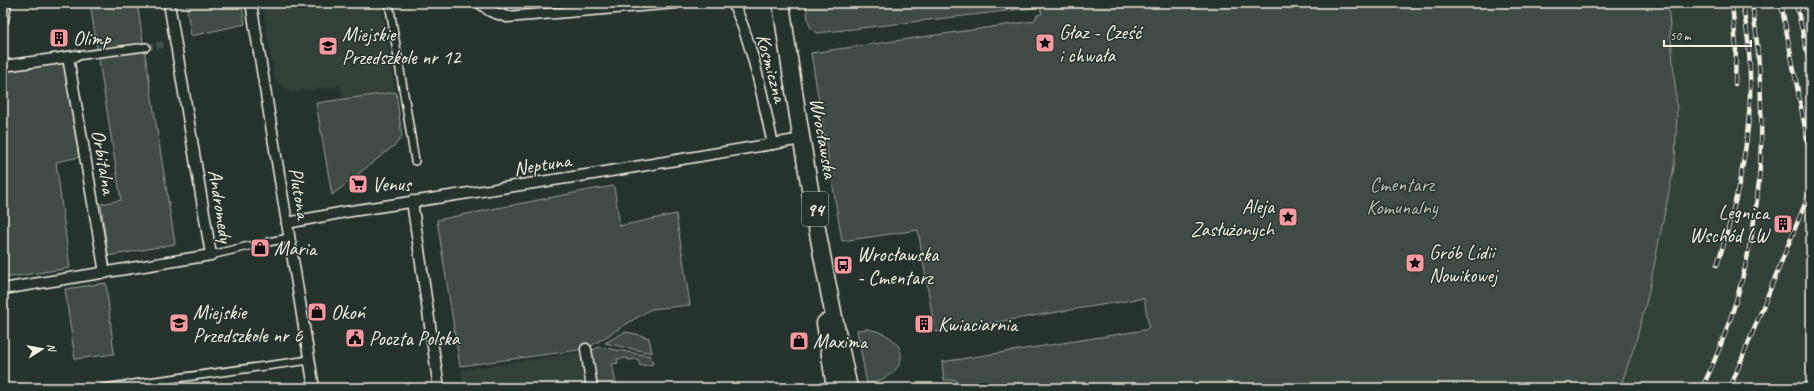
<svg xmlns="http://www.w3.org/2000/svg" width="1814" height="391" viewBox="0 0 1814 391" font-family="Caveat,sans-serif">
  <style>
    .built { fill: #333f39 }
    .green { fill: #414b45; stroke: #9a9e96 }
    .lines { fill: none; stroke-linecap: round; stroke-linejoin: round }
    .pedestrian-tunnel { stroke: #455049; stroke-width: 7; stroke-dasharray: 7 3.5; stroke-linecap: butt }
    .pedestrian-casing { stroke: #f4f1e8; stroke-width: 10 }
    .minor-casing { stroke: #f4f1e8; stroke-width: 13 }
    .primary-casing { stroke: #f4f1e8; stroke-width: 19 }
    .pedestrian { stroke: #26332d; stroke-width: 7 }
    .minor { stroke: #26332d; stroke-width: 10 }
    .primary { stroke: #26332d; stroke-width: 16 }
    .rail-casing { stroke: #f4f1e8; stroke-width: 4.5 }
    .rail { stroke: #26332d; stroke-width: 3; stroke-dasharray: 9; stroke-linecap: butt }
    .labels { text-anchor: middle; stroke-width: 3; stroke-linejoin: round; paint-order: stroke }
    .shield { fill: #26332d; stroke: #b6b8b0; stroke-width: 1 }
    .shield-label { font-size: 19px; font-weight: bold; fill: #f4f1e8 }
    .poi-label { font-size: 20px; fill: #f4f1e8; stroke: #26332d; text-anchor: start }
    .street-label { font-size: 20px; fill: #f4f1e8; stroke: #26332d }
    .park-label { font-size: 20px; fill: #bebfb7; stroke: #26332d }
  </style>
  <rect width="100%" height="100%" fill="#26332d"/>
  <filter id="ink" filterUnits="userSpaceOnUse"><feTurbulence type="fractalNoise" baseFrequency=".025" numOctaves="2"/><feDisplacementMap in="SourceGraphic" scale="8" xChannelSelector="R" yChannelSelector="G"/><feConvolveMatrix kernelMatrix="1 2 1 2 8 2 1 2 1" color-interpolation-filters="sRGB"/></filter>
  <g filter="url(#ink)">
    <!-- built -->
    <g class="built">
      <polygon points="262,3 381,3 395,91 343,100 341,86 290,92 275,81"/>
      <polygon points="1668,3 1811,3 1811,388 1620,388 1636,341 1648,295 1675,162 1677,109"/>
      <polygon points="582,352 587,388 464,388 461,370"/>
    </g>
    <!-- green -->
    <g class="green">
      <polygon points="90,3 137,3 175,244 108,256 101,204 121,200"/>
      <polygon points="186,3 241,3 245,24 191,36"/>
      <path d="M806,3H1668L1677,109L1675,162L1648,295L1636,341L1620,388H957L956,380H944L942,362L1145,330L1149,327L1144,298L935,332L918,230L842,241L811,53L1034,21L1037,15L1042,14L1040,7L818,33C806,30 808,13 806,3Z"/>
      <polygon points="64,63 79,157 56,162 70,268 3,278 3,72"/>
      <polygon points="396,92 402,137 395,145 332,195 316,103"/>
      <polygon points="614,186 620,226 676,214 690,305 651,309 586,349 460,366 437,220 589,190"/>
      <polygon points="106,283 114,354 75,359 65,289"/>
      <path d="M867,329C913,337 912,375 867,384L857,330Z"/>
      <polygon points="625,332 636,334 649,338 652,353 605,343"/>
      <polygon points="599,347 651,356 653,364 640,366 638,359 628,360 628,358 617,359 618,363 612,364 617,388 597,388 590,354 593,350"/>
    </g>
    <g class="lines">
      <!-- pedestrian-tunnel -->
      <g class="pedestrian-tunnel">
        <polyline points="146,47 167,44"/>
        <polyline points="249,246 268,242"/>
      </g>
      <!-- pedestrian casing -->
      <g class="pedestrian-casing">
        <g id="pedestrian">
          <polyline points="389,3 415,161"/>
          <polyline points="76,56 146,47"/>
          <polyline points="268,242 289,238"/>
          <polyline points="211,255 249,246"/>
          <polyline points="104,388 310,360"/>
        </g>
      </g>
      <!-- minor casing -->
      <g class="minor-casing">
        <g id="minor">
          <polyline points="251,3 314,388"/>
          <polyline points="480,3 490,11 507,17 676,3"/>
          <polyline points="507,3 511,5 533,3"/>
          <path d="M733,3C754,47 762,97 773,144"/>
          <polyline points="3,21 6,3"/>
          <polyline points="68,57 105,273"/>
          <polyline points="3,66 76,56"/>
          <polyline points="412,201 439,388"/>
          <polyline points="287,223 345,212 593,174 802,139"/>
          <polyline points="3,289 211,255 169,3"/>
          <polyline points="586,349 592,388"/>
        </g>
      </g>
      <!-- primary casing -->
      <g class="primary-casing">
        <g id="primary">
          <path d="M781,3C799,132 821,261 849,388"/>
          <polyline points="825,323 835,388"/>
        </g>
      </g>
      <!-- pedestrian -->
      <use href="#pedestrian" class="pedestrian"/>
      <!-- minor -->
      <use href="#minor" class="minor"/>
      <!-- primary -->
      <use href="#primary" class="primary"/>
      <!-- rail casing -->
      <g class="rail-casing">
        <g id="rail">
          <polyline points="1732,3 1736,46 1735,84"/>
          <polyline points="1781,3 1811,159"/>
          <polyline points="1796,3 1811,70"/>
          <polyline points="1806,3 1808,16"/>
          <path d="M1717,265C1745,180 1761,91 1742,3"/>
          <path d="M1702,388C1762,264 1772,138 1752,3"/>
          <polyline points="1730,388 1811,189"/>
        </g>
      </g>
      <!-- rail -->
      <use href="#rail" class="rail"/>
    </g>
  </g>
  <!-- icons -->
  <defs>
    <g id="building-square" transform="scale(1)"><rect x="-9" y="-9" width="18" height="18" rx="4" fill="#ff9aa2" stroke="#26332d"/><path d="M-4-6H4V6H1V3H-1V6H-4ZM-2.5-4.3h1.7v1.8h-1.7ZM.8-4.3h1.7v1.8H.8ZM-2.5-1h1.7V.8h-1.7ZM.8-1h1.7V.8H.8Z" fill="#111"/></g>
    <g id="sight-square" transform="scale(1)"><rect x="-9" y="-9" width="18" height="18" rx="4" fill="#ff9aa2" stroke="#26332d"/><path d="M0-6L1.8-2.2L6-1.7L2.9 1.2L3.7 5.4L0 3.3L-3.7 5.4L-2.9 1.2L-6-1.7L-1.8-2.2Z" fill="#111"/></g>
    <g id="school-square" transform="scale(1)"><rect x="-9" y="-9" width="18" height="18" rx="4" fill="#ff9aa2" stroke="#26332d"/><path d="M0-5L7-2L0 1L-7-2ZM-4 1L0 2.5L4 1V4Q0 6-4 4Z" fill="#111"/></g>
    <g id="supermarket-square" transform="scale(1)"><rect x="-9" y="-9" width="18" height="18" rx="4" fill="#ff9aa2" stroke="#26332d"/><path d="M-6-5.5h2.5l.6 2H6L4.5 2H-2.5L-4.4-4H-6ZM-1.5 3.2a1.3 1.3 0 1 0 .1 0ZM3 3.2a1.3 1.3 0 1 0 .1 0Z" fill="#111"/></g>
    <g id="shop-square" transform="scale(1)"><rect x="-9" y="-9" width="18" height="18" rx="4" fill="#ff9aa2" stroke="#26332d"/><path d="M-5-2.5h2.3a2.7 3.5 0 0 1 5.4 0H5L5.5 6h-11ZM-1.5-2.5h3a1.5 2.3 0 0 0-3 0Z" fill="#111"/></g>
    <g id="bus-square" transform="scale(1)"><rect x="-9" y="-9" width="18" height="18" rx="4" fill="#ff9aa2" stroke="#26332d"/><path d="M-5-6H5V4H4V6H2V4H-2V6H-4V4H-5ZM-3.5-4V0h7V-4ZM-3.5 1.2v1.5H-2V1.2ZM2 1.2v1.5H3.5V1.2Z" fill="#111"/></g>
    <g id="civic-square" transform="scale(1)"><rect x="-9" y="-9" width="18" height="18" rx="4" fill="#ff9aa2" stroke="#26332d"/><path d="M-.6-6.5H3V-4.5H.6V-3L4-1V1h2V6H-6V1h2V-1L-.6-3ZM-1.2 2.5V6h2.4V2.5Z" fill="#111"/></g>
  </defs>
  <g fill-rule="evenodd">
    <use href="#building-square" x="59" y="38"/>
    <use href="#sight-square" x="1045" y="43"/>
    <use href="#school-square" x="328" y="46"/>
    <use href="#supermarket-square" x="358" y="184"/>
    <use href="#sight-square" x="1288" y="217"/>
    <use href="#building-square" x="1783" y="224"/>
    <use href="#shop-square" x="260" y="248"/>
    <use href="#sight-square" x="1415" y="263"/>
    <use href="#bus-square" x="843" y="265"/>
    <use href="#shop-square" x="317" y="312"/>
    <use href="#school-square" x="179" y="323"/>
    <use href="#building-square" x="924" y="324"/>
    <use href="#civic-square" x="355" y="338"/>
    <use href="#shop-square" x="799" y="341"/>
  </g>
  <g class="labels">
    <!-- shield labels -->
    <rect class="shield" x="802" y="192" width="26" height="34" rx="3"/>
    <g class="shield-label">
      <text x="815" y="216">94</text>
    </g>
    <!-- poi labels -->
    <g class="poi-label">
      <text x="1059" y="39">Głaz - Cześć<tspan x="1059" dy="23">i chwała</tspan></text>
      <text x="342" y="41">Miejskie<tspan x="342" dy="23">Przedszkole nr 12</tspan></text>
      <text x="73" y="45">Olimp</text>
      <text x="372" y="191">Venus</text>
      <text x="1274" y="213" text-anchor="end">Aleja<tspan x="1274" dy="23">Zasłużonych</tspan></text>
      <text x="1769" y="219" text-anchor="end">Legnica<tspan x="1769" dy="23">Wschód LW</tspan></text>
      <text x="274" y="255">Maria</text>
      <text x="1429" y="259">Grób Lidii<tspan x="1429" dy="23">Nowikowej</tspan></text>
      <text x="857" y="261">Wrocławska<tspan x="857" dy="23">- Cmentarz</tspan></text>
      <text x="193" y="319">Miejskie<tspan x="193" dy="23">Przedszkole nr 6</tspan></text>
      <text x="331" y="319">Okoń</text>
      <text x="938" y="331">Kwiaciarnia</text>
      <text x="369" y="345">Poczta Polska</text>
      <text x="813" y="348">Maxima</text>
    </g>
    <!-- street labels -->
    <g class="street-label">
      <text transform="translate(772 68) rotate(75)" y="7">Kosmiczna</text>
      <text transform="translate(824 138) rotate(80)" y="7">Wrocławska</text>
      <text transform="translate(104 162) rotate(80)" y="7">Orbitalna</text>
      <text transform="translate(542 164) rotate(-9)" y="7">Neptuna</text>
      <text transform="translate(300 193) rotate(81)" y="7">Plutona</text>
      <text transform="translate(221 206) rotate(81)" y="7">Andromedy</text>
    </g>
    <!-- park labels -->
    <g class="park-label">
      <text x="1402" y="191">Cmentarz<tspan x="1402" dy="23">Komunalny</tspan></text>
    </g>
  </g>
  <!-- margin -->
  <rect width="1814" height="391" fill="none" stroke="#26332d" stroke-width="16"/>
  <rect x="8" y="8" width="1798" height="375" fill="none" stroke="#f4f1e8" stroke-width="1.5" filter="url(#ink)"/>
  <!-- north arrow -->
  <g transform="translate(42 349) rotate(79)" stroke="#26332d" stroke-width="3" paint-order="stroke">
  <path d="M0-3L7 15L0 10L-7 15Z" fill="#f4f1e8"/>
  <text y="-6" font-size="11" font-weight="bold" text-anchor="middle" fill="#f4f1e8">N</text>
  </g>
  <!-- scale -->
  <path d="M1664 40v6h87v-6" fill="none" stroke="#f4f1e8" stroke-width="2"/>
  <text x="1670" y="40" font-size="12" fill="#f4f1e8" stroke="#26332d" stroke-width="3" paint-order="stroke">50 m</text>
</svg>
